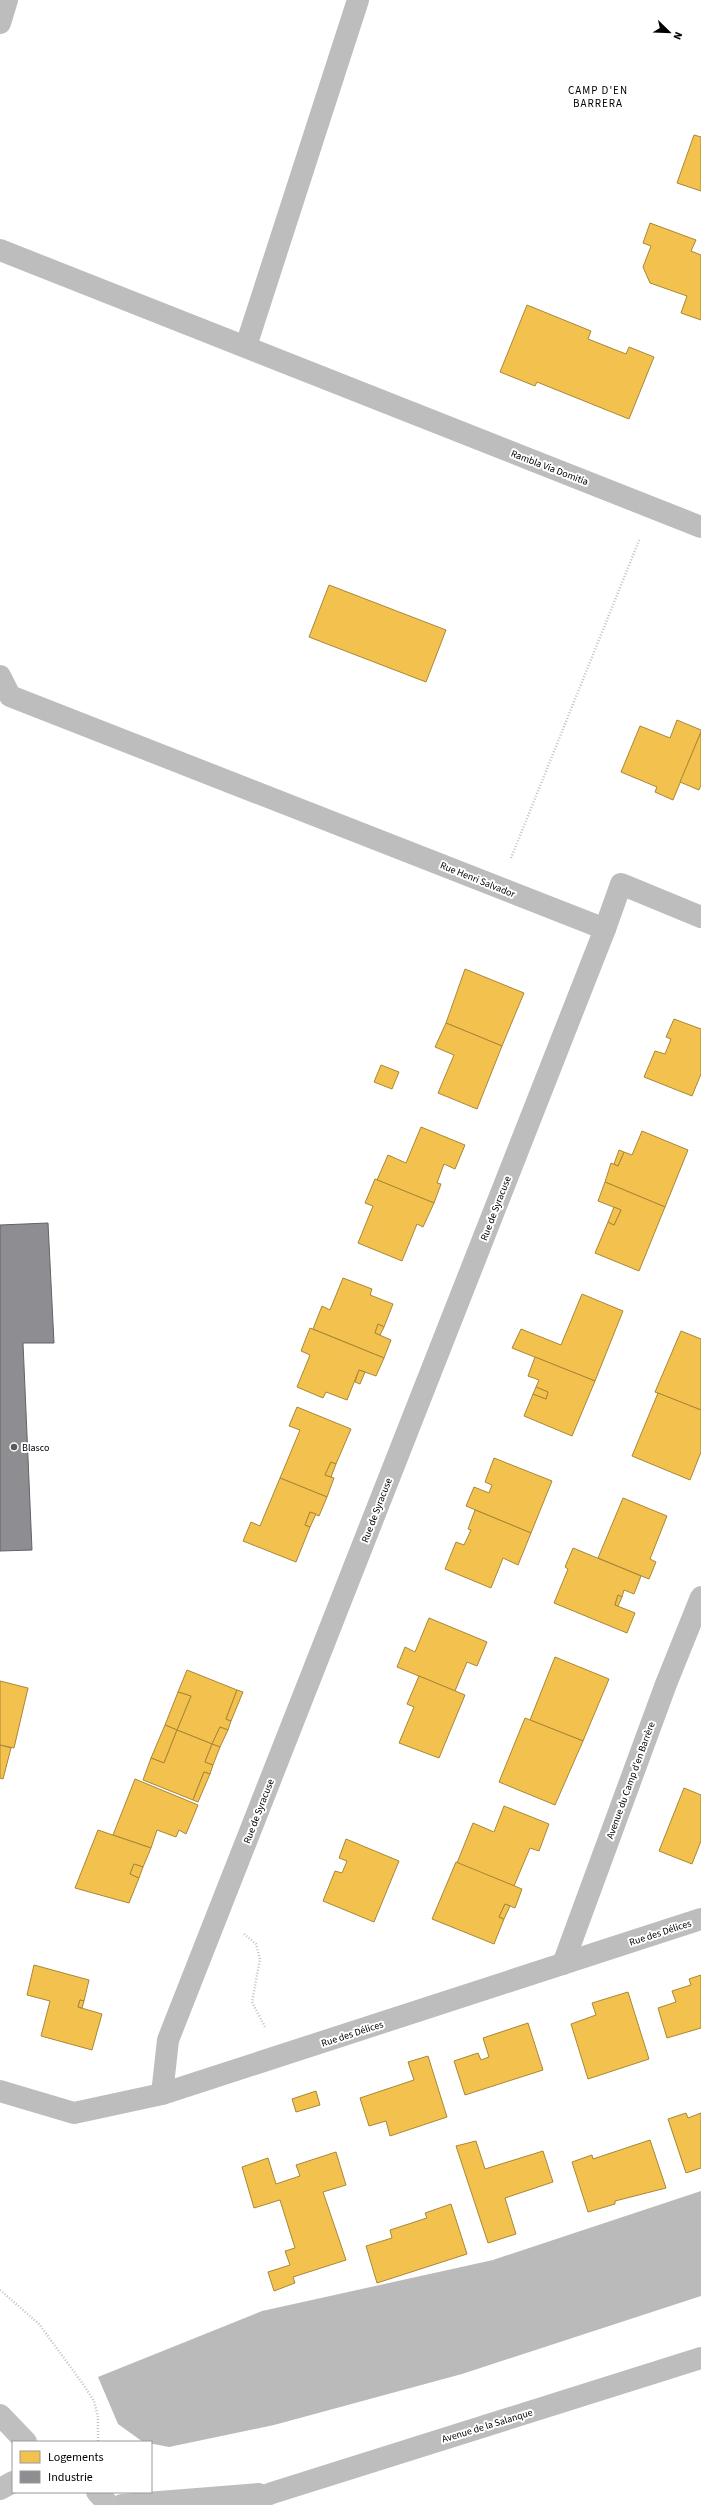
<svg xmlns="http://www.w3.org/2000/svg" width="701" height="2505" viewBox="0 0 701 2505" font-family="'Source Sans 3',sans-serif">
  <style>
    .water { fill: #bababa }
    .homes { fill: #f2c14e; stroke: #a98737 }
    .industry { fill: #8d8d92; stroke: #636366 }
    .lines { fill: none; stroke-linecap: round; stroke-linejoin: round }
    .path { stroke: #c2c2c2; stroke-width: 2.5; stroke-dasharray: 1 2; stroke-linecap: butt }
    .minor { stroke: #bdbdbd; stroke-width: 22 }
    .tertiary { stroke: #bdbdbd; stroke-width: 22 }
    .secondary { stroke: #bfbfbf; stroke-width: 22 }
    .poi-dot { fill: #595959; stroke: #fff; stroke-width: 1.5 }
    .labels { text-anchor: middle; stroke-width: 4; stroke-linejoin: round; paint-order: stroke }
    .street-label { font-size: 10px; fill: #000; stroke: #fff }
    .poi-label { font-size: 10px; fill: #000; stroke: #fff; text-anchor: start }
    .neighbourhood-label { font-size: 11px; letter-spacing: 1px; fill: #000; stroke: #fff }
  </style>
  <rect width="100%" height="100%" fill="#fff"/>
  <!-- water -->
  <polygon class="water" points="701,2191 701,2296 462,2374 274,2425 169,2447 143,2442 118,2424 98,2377 262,2311 493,2260"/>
  <!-- homes -->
  <g class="homes">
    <polygon points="694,135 701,137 701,191 677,183"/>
    <polygon points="650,223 696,240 691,251 701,255 701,320 681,313 687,296 650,283 643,267 651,246 643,243"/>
    <polygon points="527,305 591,331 588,339 626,354 629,347 654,357 629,419 537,382 535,386 500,372"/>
    <polygon points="329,585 446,630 426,682 309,637"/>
    <polygon points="677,720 701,730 701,732 673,800 655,792 657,787 621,772 640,726 670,738"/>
    <polygon points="701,732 701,785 699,790 680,782"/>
    <polygon points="465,969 524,993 502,1046 446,1023"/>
    <polygon points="674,1019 701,1029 701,1074 692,1096 644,1077 655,1051 665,1054 671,1039 666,1037"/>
    <polygon points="446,1023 502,1046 477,1109 438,1093 454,1055 435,1047"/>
    <polygon points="381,1065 399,1072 392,1089 374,1082"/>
    <polygon points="421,1127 465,1145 455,1169 444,1164 437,1183 441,1184 434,1203 377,1180 388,1155 406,1163"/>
    <polygon points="642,1131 688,1150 665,1207 605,1182 611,1163 618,1166 624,1152 632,1155"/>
    <polygon points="619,1150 624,1152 618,1166 614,1164"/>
    <polygon points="375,1179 434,1203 423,1227 417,1224 402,1261 358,1243 373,1206 365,1203"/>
    <polygon points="605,1182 665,1207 639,1271 595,1253 608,1222 614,1225 621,1210 598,1201"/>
    <polygon points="614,1207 621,1210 614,1225 608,1222"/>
    <polygon points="343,1278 372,1289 370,1295 393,1304 384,1327 378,1324 375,1333 391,1340 384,1358 313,1329 322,1306 330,1310"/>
    <polygon points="582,1294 623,1311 595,1381 512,1348 521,1329 561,1345"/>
    <polygon points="378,1324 384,1327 380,1335 375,1333"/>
    <polygon points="310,1328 384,1358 376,1376 359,1370 347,1400 326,1392 323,1398 297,1387 310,1355 301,1351"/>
    <polygon points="681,1331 701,1339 701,1410 655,1392"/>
    <polygon points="535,1357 595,1381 572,1436 524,1416 533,1394 546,1399 548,1392 536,1387 539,1380 528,1376"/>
    <polygon points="359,1370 365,1372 360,1384 355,1382"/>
    <polygon points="536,1387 548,1392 546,1399 533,1394"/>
    <polygon points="658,1393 701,1410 701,1452 690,1480 632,1456"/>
    <polygon points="297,1407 351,1429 336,1464 331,1462 325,1475 334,1478 327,1497 280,1478 300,1430 289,1426"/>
    <polygon points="494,1458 552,1481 531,1533 466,1506 474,1487 489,1493 492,1485 485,1482"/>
    <polygon points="331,1462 336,1464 331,1477 325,1475"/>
    <polygon points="280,1478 327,1497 319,1516 310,1512 305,1525 310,1527 296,1562 243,1541 251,1522 260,1526"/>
    <polygon points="623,1498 667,1516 650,1559 656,1562 649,1579 598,1558"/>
    <polygon points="475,1510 531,1533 518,1565 503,1558 491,1588 445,1569 456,1542 464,1545 471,1530 468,1529"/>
    <polygon points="310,1512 316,1514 310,1527 305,1525"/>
    <polygon points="573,1548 641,1576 634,1594 624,1590 622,1597 618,1595 615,1605 635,1613 627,1633 554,1603 568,1569 565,1567"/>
    <polygon points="618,1595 622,1597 618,1606 615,1605"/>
    <polygon points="429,1618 487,1642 477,1666 467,1662 455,1691 397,1667 405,1647 415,1652"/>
    <polygon points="555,1657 609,1679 583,1741 530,1720"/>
    <polygon points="187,1670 237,1690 226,1719 231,1721 228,1730 220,1727 212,1744 177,1730 191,1696 178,1692"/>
    <polygon points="419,1676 465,1695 439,1758 399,1743 414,1707 407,1704"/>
    <polygon points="0,1681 28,1688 14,1748 0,1745"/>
    <polygon points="237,1690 243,1692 231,1721 226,1719"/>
    <polygon points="178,1692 191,1696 177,1730 165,1725"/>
    <polygon points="525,1718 583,1741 555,1805 499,1782"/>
    <polygon points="165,1725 177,1730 164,1763 151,1758"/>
    <polygon points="220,1727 228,1730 220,1747 212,1744"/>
    <polygon points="177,1730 212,1744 205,1762 213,1765 210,1774 204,1772 193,1800 143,1780 151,1758 164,1763"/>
    <polygon points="212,1744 220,1747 213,1765 205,1762"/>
    <polygon points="0,1745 11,1748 3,1779 0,1778"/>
    <polygon points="204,1772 210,1774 198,1802 193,1800"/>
    <polygon points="135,1779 198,1805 186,1834 179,1830 176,1837 157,1830 151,1848 113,1835"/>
    <polygon points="684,1788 701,1795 701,1841 692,1864 659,1851"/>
    <polygon points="504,1806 549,1824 539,1851 530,1848 514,1886 457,1863 473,1823 494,1832"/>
    <polygon points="98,1830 151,1848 143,1867 134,1864 130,1874 139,1878 129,1903 75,1888"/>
    <polygon points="346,1839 399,1861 374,1922 323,1901 335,1871 342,1873 347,1861 339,1858"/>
    <polygon points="456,1862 522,1889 515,1908 505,1904 499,1917 504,1919 494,1944 432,1919"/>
    <polygon points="134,1864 143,1867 139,1878 130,1874"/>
    <polygon points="505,1904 510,1906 504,1919 499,1917"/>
    <polygon points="34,1965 89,1980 84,2001 80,2000 78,2007 102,2014 92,2050 41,2036 50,2001 27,1995"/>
    <polygon points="701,1975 701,2028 667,2038 658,2008 676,2002 672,1991 691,1985 689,1979"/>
    <polygon points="628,1992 649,2059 588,2079 571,2024 596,2015 592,2003"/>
    <polygon points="80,2000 84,2001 82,2008 78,2007"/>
    <polygon points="528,2023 543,2070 465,2095 454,2061 478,2053 481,2060 489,2057 483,2038"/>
    <polygon points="428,2056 447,2117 390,2136 386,2121 369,2126 360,2098 414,2080 408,2062"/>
    <polygon points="316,2091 320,2105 296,2112 292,2099"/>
    <polygon points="686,2113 688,2118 701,2113 701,2168 686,2173 668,2119"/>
    <polygon points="650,2140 666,2188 615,2201 615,2204 588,2212 572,2162 592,2155 593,2159"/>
    <polygon points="476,2141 485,2169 543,2151 553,2182 505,2198 516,2234 488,2243 456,2146"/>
    <polygon points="336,2152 346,2185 323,2192 346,2260 293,2277 295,2283 274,2291 268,2272 290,2265 285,2251 295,2248 280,2200 254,2208 242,2167 268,2158 276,2184 300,2176 296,2165"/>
    <polygon points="451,2204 467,2254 377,2283 366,2246 392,2238 390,2230 427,2218 425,2213"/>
  </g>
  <!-- industry -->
  <polygon class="industry" points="48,1223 54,1343 23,1343 32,1550 0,1551 0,1225"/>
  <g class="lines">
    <!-- path -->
    <g class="path">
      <polyline points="511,858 640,538"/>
      <polyline points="244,1934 256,1944 260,1959 252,2002 265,2027"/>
      <polyline points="0,2290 39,2324 83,2384 94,2401 98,2417 98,2442"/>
    </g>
    <!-- minor -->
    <g class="minor">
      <polyline points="0,23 7,0"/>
      <polyline points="0,250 701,527"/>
      <polyline points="246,346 358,0"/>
      <polyline points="0,676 10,696 605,929 621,884 701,917"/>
      <polyline points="563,1964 666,1684 701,1597"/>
      <polyline points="0,2091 74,2113 162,2094 701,1919"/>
      <polyline points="162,2094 168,2040 605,929"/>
    </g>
    <!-- tertiary -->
    <g class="tertiary">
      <polyline points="122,2505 259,2494"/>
      <polyline points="243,2505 272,2493 701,2358"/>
    </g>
    <!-- secondary -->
    <g class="secondary">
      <polyline points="0,2415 26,2442"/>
      <polyline points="0,2489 13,2482"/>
      <polyline points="97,2492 109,2505"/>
    </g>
  </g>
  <!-- markers -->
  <circle class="poi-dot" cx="14" cy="1447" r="4"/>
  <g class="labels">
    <!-- street labels -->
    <g class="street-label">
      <text transform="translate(550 467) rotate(21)" y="4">Rambla Via Domitia</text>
      <text transform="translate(478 879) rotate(22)" y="4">Rue Henri Salvador</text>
      <text transform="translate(495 1208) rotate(-69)" y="4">Rue de Syracuse</text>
      <text transform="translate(376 1510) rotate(-69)" y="4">Rue de Syracuse</text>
      <text transform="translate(630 1780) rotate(-70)" y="4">Avenue du Camp d'en Barrère</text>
      <text transform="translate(258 1811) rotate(-69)" y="4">Rue de Syracuse</text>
      <text transform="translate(660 1932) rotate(-18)" y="4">Rue des Délices</text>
      <text transform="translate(352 2033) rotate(-18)" y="4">Rue des Délices</text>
      <text transform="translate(487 2425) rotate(-17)" y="4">Avenue de la Salanque</text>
    </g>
    <!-- poi labels -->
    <g class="poi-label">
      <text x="22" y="1451">Blasco</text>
    </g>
    <!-- neighbourhood labels -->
    <g class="neighbourhood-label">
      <text x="598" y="94">CAMP D'EN<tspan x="598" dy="13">BARRERA</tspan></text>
    </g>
  </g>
  <!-- legend -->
  <rect x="12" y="2441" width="140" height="52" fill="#ffffff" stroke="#999999"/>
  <rect x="20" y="2451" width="20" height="12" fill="#f2c14e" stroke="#999999"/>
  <text x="48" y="2461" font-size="12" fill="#000000">Logements</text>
  <rect x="20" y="2471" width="20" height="12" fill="#8d8d92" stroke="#999999"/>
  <text x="48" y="2481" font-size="12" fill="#000000">Industrie</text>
  <!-- north arrow -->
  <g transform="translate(669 32) rotate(113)" stroke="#ffffff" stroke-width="3" paint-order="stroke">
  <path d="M0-3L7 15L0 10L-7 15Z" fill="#000000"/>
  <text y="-6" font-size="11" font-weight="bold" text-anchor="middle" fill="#000000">N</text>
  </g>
</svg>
